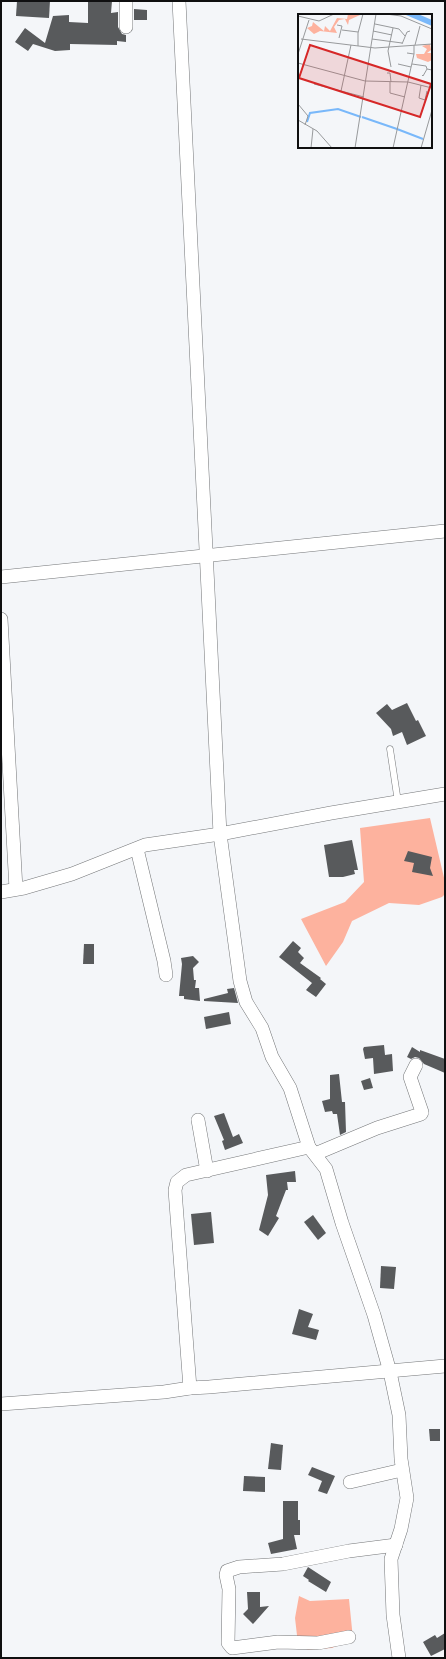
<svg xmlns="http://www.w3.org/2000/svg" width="446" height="1659" viewBox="0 0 446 1659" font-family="'Source Sans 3',sans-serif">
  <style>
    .forest { fill: #fdb29e }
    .building { fill: #585a5c }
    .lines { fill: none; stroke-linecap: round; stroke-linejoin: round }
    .lane-casing { stroke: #747678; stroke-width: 7 }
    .street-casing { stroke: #747678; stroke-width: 14 }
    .lane { stroke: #fff; stroke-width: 6 }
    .street { stroke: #fff; stroke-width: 13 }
    .inset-river { fill: none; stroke: #79b8fa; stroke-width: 2 }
    .inset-road { fill: none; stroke: #989a9c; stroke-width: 1 }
    .view { fill: #d62828; fill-opacity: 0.15; stroke: #d62828; stroke-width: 2 }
    .inset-edge { fill: none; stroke: #0f0f10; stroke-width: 2 }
  </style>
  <rect width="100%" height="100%" fill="#f4f6f9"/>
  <!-- forest -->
  <g class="forest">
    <polygon points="430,818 445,882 445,894 442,897 419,905 389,903 352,921 343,942 326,966 301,919 345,902 364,882 360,828"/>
    <polygon points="299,1596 310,1601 349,1599 353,1639 332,1648 308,1650 298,1644 295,1618"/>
  </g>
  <!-- building -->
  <g class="building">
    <polygon points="17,1 50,1 49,18 16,16"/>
    <polygon points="88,1 112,1 111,13 118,12 118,27 122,34 126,35 126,42 117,41 117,45 70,44 70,50 55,51 33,44 28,51 15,42 25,28 45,43 53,16 69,15 69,22 88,23"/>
    <polygon points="134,9 147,10 147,20 134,20"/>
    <polygon points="407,703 416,721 418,720 426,736 407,745 402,732 393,736 391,729 376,713 387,704 392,710"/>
    <polygon points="352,840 358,870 354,870 355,874 343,877 329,877 324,845"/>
    <polygon points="408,851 432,857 430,868 433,876 412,872 414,863 404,861"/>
    <polygon points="293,941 301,948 298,952 304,958 300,963 321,978 320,979 326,984 316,997 306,990 312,983 279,957"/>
    <polygon points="84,944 94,944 94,964 83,964"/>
    <polygon points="193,956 199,962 193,968 194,980 196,980 195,988 199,988 200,1001 184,999 184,996 179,996 182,964 181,958"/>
    <polygon points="234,988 238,1003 204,1001 204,999 228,993 227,989"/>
    <polygon points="229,1012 231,1024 206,1029 204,1017"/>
    <polygon points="384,1045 385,1055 392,1054 393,1071 374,1074 373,1058 365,1059 363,1049 364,1047"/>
    <polygon points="412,1047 420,1052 420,1050 445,1059 445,1073 424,1064 419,1058 415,1057 411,1059 407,1057"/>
    <polygon points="339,1074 342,1102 345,1102 346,1132 340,1135 337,1114 333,1114 332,1111 325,1112 322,1101 330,1099 330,1075"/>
    <polygon points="370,1078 373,1088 364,1090 361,1081"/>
    <polygon points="224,1113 233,1137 239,1134 243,1143 225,1150 222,1141 224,1140 214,1116"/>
    <polygon points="295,1171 296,1182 287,1182 288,1190 286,1190 276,1216 279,1218 268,1236 259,1230 268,1195 266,1175"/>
    <polygon points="211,1212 214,1243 194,1245 191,1214"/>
    <polygon points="313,1215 326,1233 318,1240 304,1222"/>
    <polygon points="381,1266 396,1267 394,1289 380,1288"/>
    <polygon points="299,1309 313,1314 308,1327 319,1330 316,1340 292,1334"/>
    <polygon points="429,1429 440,1429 440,1441 430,1441"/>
    <polygon points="271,1443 283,1445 281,1470 268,1469"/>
    <polygon points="312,1467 335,1476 327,1494 318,1491 322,1481 308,1475"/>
    <polygon points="244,1476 265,1477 265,1492 243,1491"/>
    <polygon points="283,1501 298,1501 298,1520 300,1520 300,1535 294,1535 297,1549 271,1554 268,1543 283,1539"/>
    <polygon points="308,1567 331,1582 326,1592 308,1581 309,1580 303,1576"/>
    <polygon points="247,1592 260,1592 260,1607 269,1606 253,1624 243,1614 248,1609"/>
    <polygon points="445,1633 445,1649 431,1656 423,1642 435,1635 437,1638"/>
  </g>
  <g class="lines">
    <!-- lane casing -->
    <g class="lane-casing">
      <polyline id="lane" points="390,749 398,802"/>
    </g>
    <!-- street casing -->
    <g class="street-casing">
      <g id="street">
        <polyline points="126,1 126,27"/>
        <polyline points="179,1 220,834 240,981 246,1002 262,1028 272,1057 290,1088 309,1147 326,1169 342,1223 374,1315 390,1372 399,1415 401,1459 407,1498 401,1529 391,1559 393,1615 399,1658"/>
        <polyline points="1,577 445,531"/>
        <polyline points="1,619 16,889"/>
        <polyline points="137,849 164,961 166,975"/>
        <polyline points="1,892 24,888 72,874 145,845 220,834 331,813 445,794"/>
        <polyline points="198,1120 207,1171"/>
        <polyline points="315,1154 377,1128 421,1114 422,1112 410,1077 416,1065"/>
        <polyline points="190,1388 175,1190 177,1182 186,1175 309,1147"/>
        <polyline points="1,1404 164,1392 190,1388 209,1387 445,1366"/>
        <polyline points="350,1482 402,1470"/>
        <polyline points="349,1637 318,1643 278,1642 232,1648 228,1643 229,1589 226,1575 227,1571 239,1567 283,1564 349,1551 396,1545"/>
      </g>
    </g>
    <!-- lane -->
    <use href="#lane" class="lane"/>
    <!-- street -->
    <use href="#street" class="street"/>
  </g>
  <!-- overview -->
  <g transform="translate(298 14)">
    <rect width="134" height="134" fill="#f4f6f9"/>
    <path d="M50,0L62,1L51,6L50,11L47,5L41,6L36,13L39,19L22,17L16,20L9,14L14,12L15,8L26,17L27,12L32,17L39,4L49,5ZM132,30L133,36L129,39H134V46L130,48L119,44L118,40H126L129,35L124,32Z" fill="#fdb29e"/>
    <path d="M120,0L134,6V12L108,1Z" fill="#79b8fa"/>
    <path class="inset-river" d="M64,103L99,115M9,108L12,99L40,95L63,103M99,115L125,125"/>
    <path class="inset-road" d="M88,0L103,2L134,15M0,2L21,7L36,0M77,10L101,15L107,22M39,11L44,12L41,24M44,16L60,18M75,17L94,21M3,25L77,34L134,30M74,25L104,29M104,30L109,18L112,17M117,31L122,12M60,32V19L65,0M109,39L116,40V31M0,40L11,6M0,49L67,67L110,68L134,74M100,50L113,53M114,50L128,52L129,55M93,53L90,37L95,14M89,59H92L93,68M124,61L125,62L129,55L134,56M92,68V79L107,83M16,70L66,83M123,71L121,84L127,86L129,77M43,77L53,31M0,90L10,102L7,111M0,106L19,117L34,134M13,134L15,115M57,134L78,0M95,134L116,40M123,134L134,96"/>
    <path class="view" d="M12,31L133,70L122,103L1,64Z"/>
    <rect width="134" height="134" class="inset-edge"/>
  </g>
  <!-- border -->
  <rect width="446" height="1659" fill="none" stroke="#0f0f10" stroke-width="4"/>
</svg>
